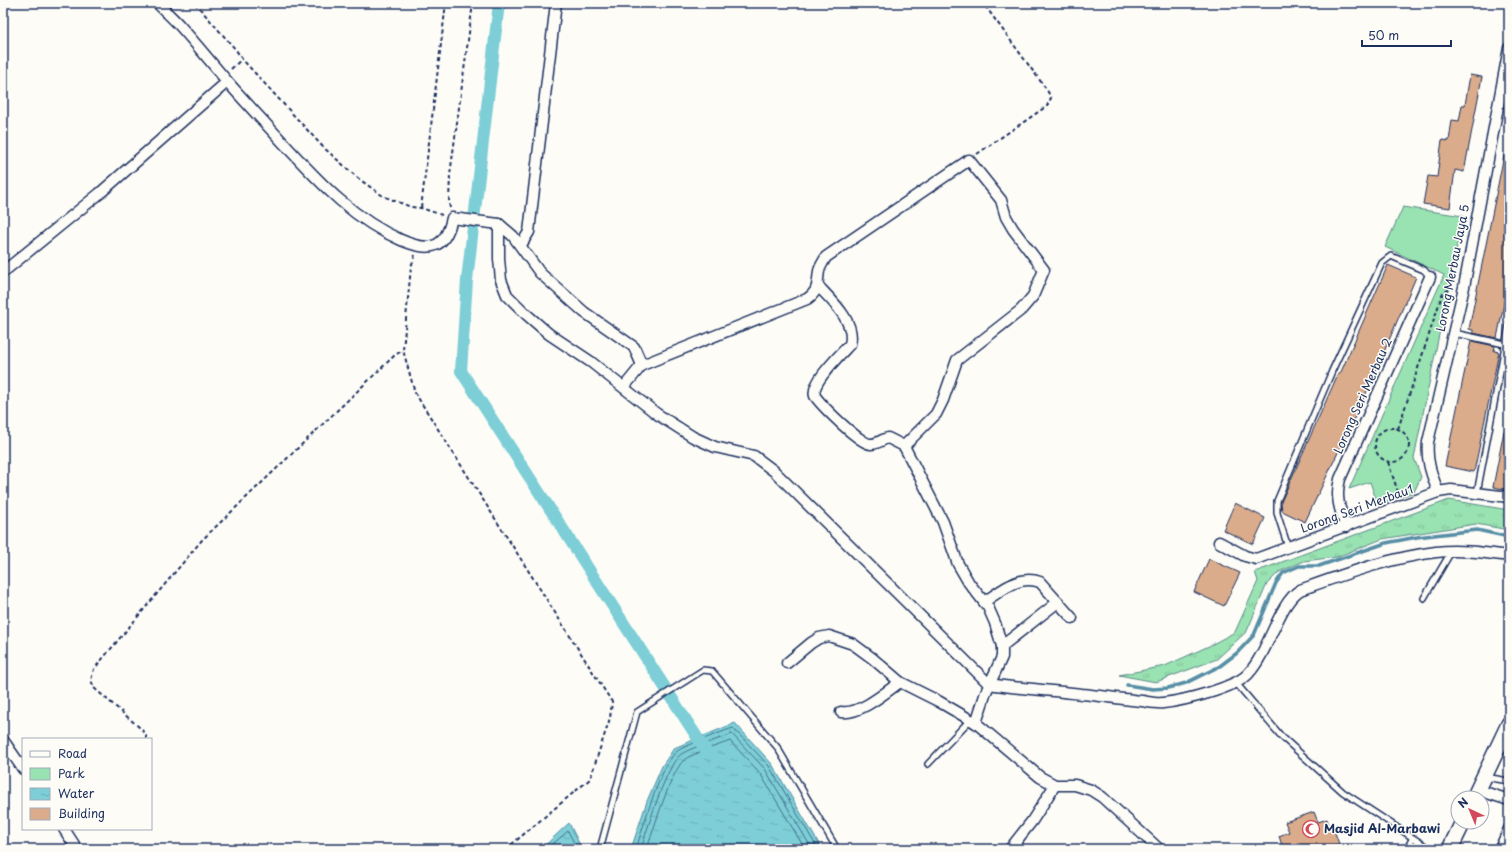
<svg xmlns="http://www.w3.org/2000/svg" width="1512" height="852" viewBox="0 0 1512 852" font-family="'Playpen Sans',sans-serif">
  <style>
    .grass { fill: url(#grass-tufts); stroke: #5a8888 }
    .park { fill: #99e2b1; stroke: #5a8888 }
    .water { fill: url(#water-ripples); stroke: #568ea6 }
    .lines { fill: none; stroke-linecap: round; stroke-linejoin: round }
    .shore { stroke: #426f8e; stroke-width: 1 }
    .stream { stroke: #568ea6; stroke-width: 3.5 }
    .canal { stroke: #7dced6; stroke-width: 12 }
    .building { fill: #daac8b; stroke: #1b2f5e }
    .service-casing { stroke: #1b2f5e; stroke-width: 8 }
    .minor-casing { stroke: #1b2f5e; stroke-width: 13 }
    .secondary-casing { stroke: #1b2f5e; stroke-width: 18 }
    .path { stroke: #1b2f5e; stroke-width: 2; stroke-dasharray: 4 3; stroke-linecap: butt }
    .service { stroke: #fdfcf7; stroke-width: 5 }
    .minor { stroke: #fdfcf7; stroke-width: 10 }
    .secondary { stroke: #fdfcf7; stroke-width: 15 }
    .labels { text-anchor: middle; stroke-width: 3; stroke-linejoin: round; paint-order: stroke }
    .street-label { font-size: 12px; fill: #1b2f5e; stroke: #fdfcf7 }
    .poi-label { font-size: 12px; font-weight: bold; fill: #1b2f5e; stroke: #fdfcf7; text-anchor: start }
  </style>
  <defs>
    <pattern id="grass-tufts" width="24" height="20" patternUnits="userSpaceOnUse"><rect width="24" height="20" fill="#99e2b1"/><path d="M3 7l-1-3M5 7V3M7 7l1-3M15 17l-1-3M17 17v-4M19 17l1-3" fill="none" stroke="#83c29b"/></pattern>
    <pattern id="water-ripples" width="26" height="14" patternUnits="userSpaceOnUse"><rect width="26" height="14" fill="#7dced6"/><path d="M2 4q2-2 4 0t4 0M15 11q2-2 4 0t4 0" fill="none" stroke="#6bb1ba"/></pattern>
  </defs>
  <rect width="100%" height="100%" fill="#fdfcf7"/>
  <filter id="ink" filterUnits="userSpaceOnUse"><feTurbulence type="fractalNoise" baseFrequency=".025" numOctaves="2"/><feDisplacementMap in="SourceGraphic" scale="8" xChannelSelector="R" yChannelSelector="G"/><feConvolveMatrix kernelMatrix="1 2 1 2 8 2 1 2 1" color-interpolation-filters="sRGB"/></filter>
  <g filter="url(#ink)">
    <!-- grass -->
    <polygon class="grass" points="1449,500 1509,510 1509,530 1476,524 1382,539 1337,557 1304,561 1279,572 1267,584 1247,631 1217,659 1156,682 1119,675 1165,666 1209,646 1235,632 1258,581 1255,572"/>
    <!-- park -->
    <polygon class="park" points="1403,207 1463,216 1414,458 1421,477 1414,492 1378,505 1370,482 1349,489 1444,275 1385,247"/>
    <!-- water -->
    <g class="water">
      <polygon points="735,723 772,764 822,849 631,849 647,801 662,766 674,748"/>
      <polygon points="569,823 582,849 541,849"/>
    </g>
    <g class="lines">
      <!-- shore -->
      <g class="shore">
        <polyline points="547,849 568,831 577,849"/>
        <path d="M636,849C644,825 659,769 676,752C681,747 724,731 733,728L769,766L818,849"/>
        <path d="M641,849C647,830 666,766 680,755C687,749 722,738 732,734L765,769L812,849"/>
        <path d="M647,849C653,831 671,771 684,760C691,754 720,745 730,741L760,773L805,849"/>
      </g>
      <!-- stream -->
      <polyline class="stream" points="1127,685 1153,689 1168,688 1186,683 1220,666 1237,653 1254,635 1276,583 1283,573 1299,566 1319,566 1386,543 1417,537 1477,530 1509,537"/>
      <!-- canal -->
      <polyline class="canal" points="499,3 467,280 461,371 706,751"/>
    </g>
    <!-- building -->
    <g class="building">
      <polygon points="1470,75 1482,77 1464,172 1455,170 1450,208 1423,204 1428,176 1437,177 1442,140 1449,141 1452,120 1459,121 1462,105 1465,105"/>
      <polygon points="1504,155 1509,155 1509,279 1497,338 1473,333 1473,330 1469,329"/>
      <polygon points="1388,265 1416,277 1369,387 1305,522 1282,511 1281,502 1338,374 1340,374"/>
      <polygon points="1471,341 1495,346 1494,351 1499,352 1474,472 1445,466"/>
      <polygon points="1504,431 1509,431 1509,490 1493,487"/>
      <polygon points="1235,503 1265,518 1253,544 1223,530"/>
      <polygon points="1209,559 1240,573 1224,606 1194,592"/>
      <polygon points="1314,812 1318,822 1327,819 1329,825 1332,824 1339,844 1336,846 1338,849 1283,849 1279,836 1289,832 1285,822"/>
    </g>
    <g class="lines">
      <!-- service casing -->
      <g class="service-casing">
        <g id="service">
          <polyline points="1454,333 1509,345"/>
          <polyline points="1477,493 1509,325"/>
          <polyline points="1288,547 1277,513 1277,501 1332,371 1382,263 1391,256 1424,270 1430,277"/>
          <polyline points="1424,598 1451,552"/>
          <polyline points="1236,683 1281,736 1343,792 1430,849"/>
          <polyline points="928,764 970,720"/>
          <polyline points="1485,777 1509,781"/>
          <polyline points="600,849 637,712 703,670 712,671 777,747 837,849"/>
          <polyline points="1407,849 1412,839"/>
        </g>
      </g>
      <!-- minor casing -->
      <g class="minor-casing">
        <g id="minor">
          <path d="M157,3C165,11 173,18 181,27C196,44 211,62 226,80C246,103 267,125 287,147C321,184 355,220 401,240C429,252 445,250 452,218L499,224L513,236L540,273L584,312L634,347L642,365"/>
          <path d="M499,224V259L501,280L507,295L526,314L549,334L591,362L657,414L693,437L715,447L754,456L774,471L989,684C1020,689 1051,690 1082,694C1102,696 1122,699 1142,701C1149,702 1157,704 1163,703C1183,701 1235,688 1248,674C1269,652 1278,604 1300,590C1345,574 1388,558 1436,552C1459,549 1486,553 1509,556"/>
          <polyline points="521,245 529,232 556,3"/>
          <polyline points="3,272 99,194 227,82"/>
          <path d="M819,287C832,301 856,322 850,344C841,354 810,383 815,396C822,406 861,445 871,444C877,444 883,439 888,438L904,446L943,522L958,564L969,583L988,607L995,623L1002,646V657L986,692L976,723"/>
          <path d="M624,387L642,365L807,299C819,291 817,284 819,271C820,266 824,261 826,257L969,160L1001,200L1006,217L1013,229L1044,270L1033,296L1021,310L957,360L943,400L936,414L904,446"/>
          <path d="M1438,492C1432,475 1426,461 1428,442L1464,287L1509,48"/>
          <path d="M1346,527C1340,510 1335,497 1340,479L1430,277"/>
          <polyline points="1219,542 1245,556 1256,559 1438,492 1451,490 1509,497"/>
          <path d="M984,602C1001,591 1019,574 1040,582L1072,618"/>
          <polyline points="1002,646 1058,602"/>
          <polyline points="787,663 811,643 819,638 829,636 853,644 872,658 900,682 938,701 976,723 1040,777 1055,785 1075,785 1091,790 1102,797 1159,849"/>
          <path d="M841,712C859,715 885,693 900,682"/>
          <polyline points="3,740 23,769"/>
          <polyline points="1478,790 1509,800"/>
          <polyline points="64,829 77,849"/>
          <polyline points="1010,849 1032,821 1055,785"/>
          <polyline points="1500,849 1509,829"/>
        </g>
      </g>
      <!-- secondary casing -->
      <g class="secondary-casing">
        <g id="secondary">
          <polyline points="1474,798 1509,724"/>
          <polyline points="1450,849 1463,822"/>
        </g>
      </g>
      <!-- path -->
      <g class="path">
        <polyline points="195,3 236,50 242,59 323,147 359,179 383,196 411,207 421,208 442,215"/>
        <polyline points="231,69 242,59"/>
        <polyline points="977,154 1047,106 1051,98 1047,90 983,3"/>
        <polyline points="421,208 446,3"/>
        <polyline points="450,208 449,201 450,175 473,3"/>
        <polyline points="415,255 411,267 403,350 415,393 612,702 610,718 590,779 506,849"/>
        <circle cx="1392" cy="445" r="17"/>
        <polyline points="1398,429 1443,292 1453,289"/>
        <polyline points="1388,462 1399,495"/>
        <polyline points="146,739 146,735 139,727 94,688 91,680 94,669 202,540 395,355 403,350"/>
      </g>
      <!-- service -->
      <use href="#service" class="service"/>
      <!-- minor -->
      <use href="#minor" class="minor"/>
      <!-- secondary -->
      <use href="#secondary" class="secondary"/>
    </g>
  </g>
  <!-- icons -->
  <defs>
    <g id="mosque-ring" transform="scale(0.9)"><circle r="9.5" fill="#fdfcf7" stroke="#d1495b" stroke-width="1.5"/><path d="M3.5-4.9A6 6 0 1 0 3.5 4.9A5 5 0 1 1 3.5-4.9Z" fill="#d1495b"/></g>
  </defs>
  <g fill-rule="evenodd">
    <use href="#mosque-ring" x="1311" y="829"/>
  </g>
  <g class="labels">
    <!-- street labels -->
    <g class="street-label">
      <text transform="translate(1453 268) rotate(-79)" y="4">Lorong Merbau Jaya 5</text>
      <text transform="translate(1363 396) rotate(-66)" y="4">Lorong Seri Merbau 2</text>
      <text transform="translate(1357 509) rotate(-20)" y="4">Lorong Seri Merbau1</text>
    </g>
    <!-- poi labels -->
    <g class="poi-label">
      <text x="1324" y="833">Masjid Al-Marbawi</text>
    </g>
  </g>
  <!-- margin -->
  <rect width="1512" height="852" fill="none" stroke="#fdfcf7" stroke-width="16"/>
  <rect x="8" y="8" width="1496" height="836" fill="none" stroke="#1b2f5e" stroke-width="1.5" filter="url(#ink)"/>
  <!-- legend -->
  <rect x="22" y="738" width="130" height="92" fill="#fdfcf7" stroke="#a3aaba"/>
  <rect x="30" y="751" width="20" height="6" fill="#fdfcf7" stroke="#a3aaba"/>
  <text x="58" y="758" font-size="12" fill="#1b2f5e">Road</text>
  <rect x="30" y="768" width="20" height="12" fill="#99e2b1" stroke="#a3aaba"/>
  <text x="58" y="778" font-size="12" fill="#1b2f5e">Park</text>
  <rect x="30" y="788" width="20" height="12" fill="url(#water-ripples)" stroke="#a3aaba"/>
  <text x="58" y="798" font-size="12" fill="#1b2f5e">Water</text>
  <rect x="30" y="808" width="20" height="12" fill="#daac8b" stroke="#a3aaba"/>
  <text x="58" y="818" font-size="12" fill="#1b2f5e">Building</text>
  <!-- north arrow -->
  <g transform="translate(1470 810) rotate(316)"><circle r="19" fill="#fdfcf7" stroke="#a3aaba"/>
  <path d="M0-3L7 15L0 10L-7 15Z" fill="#d1495b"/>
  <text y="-6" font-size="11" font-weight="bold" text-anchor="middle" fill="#1b2f5e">N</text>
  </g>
  <!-- scale -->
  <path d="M1362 40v6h89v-6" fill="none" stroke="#1b2f5e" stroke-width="2"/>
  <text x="1368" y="40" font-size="12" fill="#1b2f5e" stroke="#fdfcf7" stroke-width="3" paint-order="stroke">50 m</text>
</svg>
